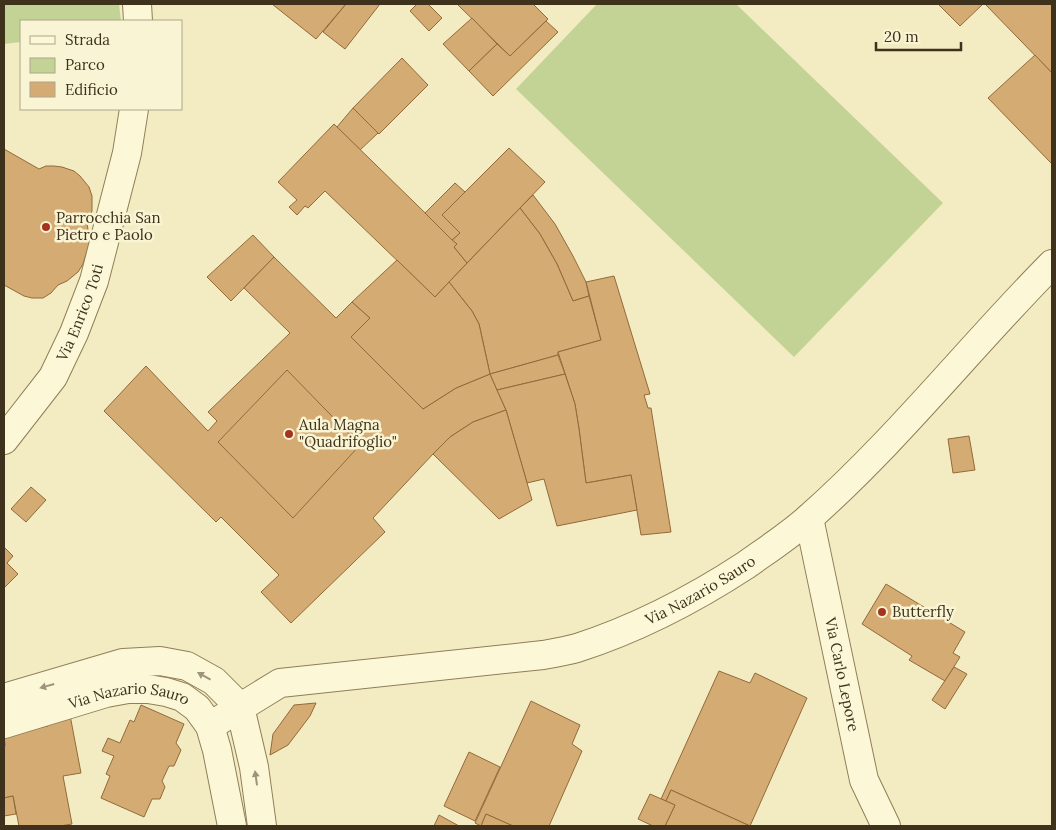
<svg xmlns="http://www.w3.org/2000/svg" width="1056" height="830" viewBox="0 0 1056 830" font-family="Lora,serif">
  <style>
    .green { fill: #c2d395 }
    .building { fill: #d5ab74; stroke: #926a3a }
    .lines { fill: none; stroke-linecap: round; stroke-linejoin: round }
    .minor-casing { stroke: #8f7e57; stroke-width: 30 }
    .minor { stroke: #fcf7d7; stroke-width: 28 }
    .oneway { fill: #9d947a }
    .poi-dot { fill: #a63320; stroke: #f9f4d3; stroke-width: 2 }
    .labels { text-anchor: middle; stroke-width: 5; stroke-linejoin: round; paint-order: stroke }
    .poi-label { font-size: 15px; fill: #3e321d; stroke: #f9f4d3; text-anchor: start }
    .street-label { font-size: 15px; fill: #3e321d; stroke: #f9f4d3 }
  </style>
  <rect width="100%" height="100%" fill="#f3ecc2"/>
  <!-- green -->
  <g class="green">
    <polygon points="4,4 119,4 121,21 21,21 21,42 4,44"/>
    <polygon points="597,4 736,4 943,203 794,357 516,89"/>
  </g>
  <!-- building -->
  <g class="building">
    <polygon points="272,4 346,4 316,39"/>
    <polygon points="346,4 380,4 345,49 323,32"/>
    <polygon points="417,4 428,4 442,18 429,31 410,11"/>
    <polygon points="457,4 533,4 548,19 510,56"/>
    <polygon points="938,4 983,4 960,26"/>
    <polygon points="985,4 1052,4 1052,73"/>
    <polygon points="472,18 497,44 469,71 443,44"/>
    <polygon points="546,21 558,32 493,96 469,71 497,44 510,56"/>
    <polygon points="1035,55 1052,73 1052,164 988,98"/>
    <polygon points="402,58 428,85 379,134 353,108"/>
    <polygon points="353,108 378,133 360,150 337,127"/>
    <polygon points="334,124 457,244 454,247 467,263 435,297 325,191 308,208 305,206 297,215 289,207 297,200 278,182"/>
    <polygon points="509,148 545,182 467,263 454,247 457,244 452,240 460,233 442,215"/>
    <polygon points="4,149 39,169 46,166 54,166 62,167 74,171 80,176 89,187 92,196 92,211 87,223 89,236 89,245 83,264 78,272 67,281 58,285 51,293 43,298 32,298 24,296 4,285"/>
    <polygon points="455,183 465,192 442,215 460,233 452,240 425,213"/>
    <polygon points="533,195 555,224 573,256 586,282 589,296 573,301 557,264 540,234 520,208"/>
    <polygon points="520,208 540,234 557,264 573,301 589,296 601,340 558,352 558,355 490,374 479,324 472,311 449,282"/>
    <polygon points="253,235 274,257 231,301 207,277"/>
    <polygon points="274,257 336,318 352,302 370,318 351,337 423,409 456,388 490,374 506,410 473,422 450,437 433,454 373,518 385,532 291,623 261,592 279,575 221,517 216,522 104,411 146,366 208,431 217,421 208,412 290,333 244,288"/>
    <polygon points="397,260 435,297 449,282 472,311 479,324 490,374 456,388 423,409 351,337 370,318 352,302"/>
    <polygon points="614,276 650,394 644,395 648,408 651,408 671,532 641,535 631,475 586,483 579,429 575,404 558,352 601,340 586,282"/>
    <polygon points="558,355 565,374 497,390 490,374"/>
    <polygon points="287,370 360,445 293,518 218,442"/>
    <polygon points="565,374 575,404 579,429 586,483 631,475 637,510 557,526 544,479 527,483 506,410 497,390"/>
    <polygon points="506,410 532,500 499,519 433,454 450,437 473,422"/>
    <polygon points="969,436 975,470 953,473 948,439"/>
    <polygon points="31,487 46,500 26,522 11,509"/>
    <polygon points="4,547 13,556 7,563 18,574 4,588"/>
    <polygon points="886,584 965,632 953,653 960,657 945,681 909,660 912,656 862,624"/>
    <polygon points="954,667 967,674 945,709 932,700"/>
    <polygon points="719,671 750,683 755,673 807,698 750,826 671,790 666,801 661,799"/>
    <polygon points="531,701 580,725 572,744 582,751 549,826 513,826 486,814 481,826 475,823"/>
    <polygon points="316,703 310,716 288,745 270,755 273,734 294,705"/>
    <polygon points="141,705 184,724 176,743 181,750 174,766 169,766 162,781 165,787 160,799 152,799 144,817 101,798 110,776 106,774 114,756 102,751 108,738 120,743 130,720 134,722"/>
    <polygon points="70,715 81,773 63,776 72,824 60,826 19,826 13,796 4,798 4,747 5,746 4,734 48,726 47,720"/>
    <polygon points="469,752 500,767 475,821 444,806"/>
    <polygon points="671,790 750,826 665,826 675,805 666,801"/>
    <polygon points="650,794 675,805 665,826 653,826 638,819"/>
    <polygon points="13,796 16,814 4,816 4,798"/>
    <polygon points="486,814 513,826 481,826"/>
    <polygon points="439,815 459,826 434,826"/>
  </g>
  <g class="lines">
    <!-- minor casing -->
    <g class="minor-casing">
      <g id="minor">
        <polyline points="137,4 138,21"/>
        <path id="s1" d="M4,440L53,377L74,333L94,281L127,153L134,109"/>
        <path id="s2" d="M809,518L864,780L886,826"/>
        <polyline points="4,698 123,663 160,661 187,666 214,681 240,707"/>
        <polyline points="240,707 254,767 262,826"/>
        <path id="s3" d="M4,724L106,693L128,689H148L166,692L182,697L197,708L210,726L217,750L232,826"/>
        <path id="s4" d="M210,726L280,683L543,655C554,653 566,651 577,648C636,629 694,599 746,565C767,550 790,535 809,518C897,440 970,347 1052,264"/>
      </g>
    </g>
    <!-- minor -->
    <use href="#minor" class="minor"/>
  </g>
  <!-- one-way arrows -->
  <defs><path id="oneway-solid" d="M-6-.8H1V-3.2L6.5 0L1 3.2V.8H-6Z" transform="scale(1.25)"/></defs>
  <g class="oneway">
    <use href="#oneway-solid" transform="translate(204 676) rotate(-151)"/>
    <use href="#oneway-solid" transform="translate(47 686) rotate(164)"/>
    <use href="#oneway-solid" transform="translate(256 778) rotate(-98)"/>
  </g>
  <!-- markers -->
  <g class="poi-dot">
    <circle cx="46" cy="227" r="5"/>
    <circle cx="289" cy="434" r="5"/>
    <circle cx="882" cy="612" r="5"/>
  </g>
  <g class="labels">
    <!-- poi labels -->
    <g class="poi-label">
      <text x="56" y="223">Parrocchia San<tspan x="56" dy="17">Pietro e Paolo</tspan></text>
      <text x="299" y="430">Aula Magna<tspan x="299" dy="17">"Quadrifoglio"</tspan></text>
      <text x="892" y="617">Butterfly</text>
    </g>
    <!-- street labels -->
    <g class="street-label">
      <text dy="5" stroke="none"><textPath href="#s1" startOffset="150">Via Enrico Toti</textPath></text>
      <text dy="5" stroke="none"><textPath href="#s4" startOffset="518">Via Nazario Sauro</textPath></text>
      <text dy="5" stroke="none"><textPath href="#s2" startOffset="160">Via Carlo Lepore</textPath></text>
      <text dy="5" stroke="none"><textPath href="#s3" startOffset="130">Via Nazario Sauro</textPath></text>
    </g>
  </g>
  <!-- border -->
  <rect width="1056" height="830" fill="none" stroke="#3e321d" stroke-width="10"/>
  <!-- legend -->
  <rect x="20" y="20" width="162" height="90" fill="#f9f4d3" stroke="#aea68a"/>
  <rect x="30" y="36" width="25" height="8" fill="#fcf7d7" stroke="#aea68a"/>
  <text x="65" y="45" font-size="15" fill="#3e321d">Strada</text>
  <rect x="30" y="58" width="25" height="15" fill="#c2d395" stroke="#aea68a"/>
  <text x="65" y="70" font-size="15" fill="#3e321d">Parco</text>
  <rect x="30" y="82" width="25" height="15" fill="#d5ab74" stroke="#aea68a"/>
  <text x="65" y="95" font-size="15" fill="#3e321d">Edificio</text>
  <!-- scale -->
  <path d="M876 42v8h85v-8" fill="none" stroke="#3e321d" stroke-width="2.5"/>
  <text x="884" y="42" font-size="15" fill="#3e321d" stroke="#f9f4d3" stroke-width="4" paint-order="stroke">20 m</text>
</svg>
